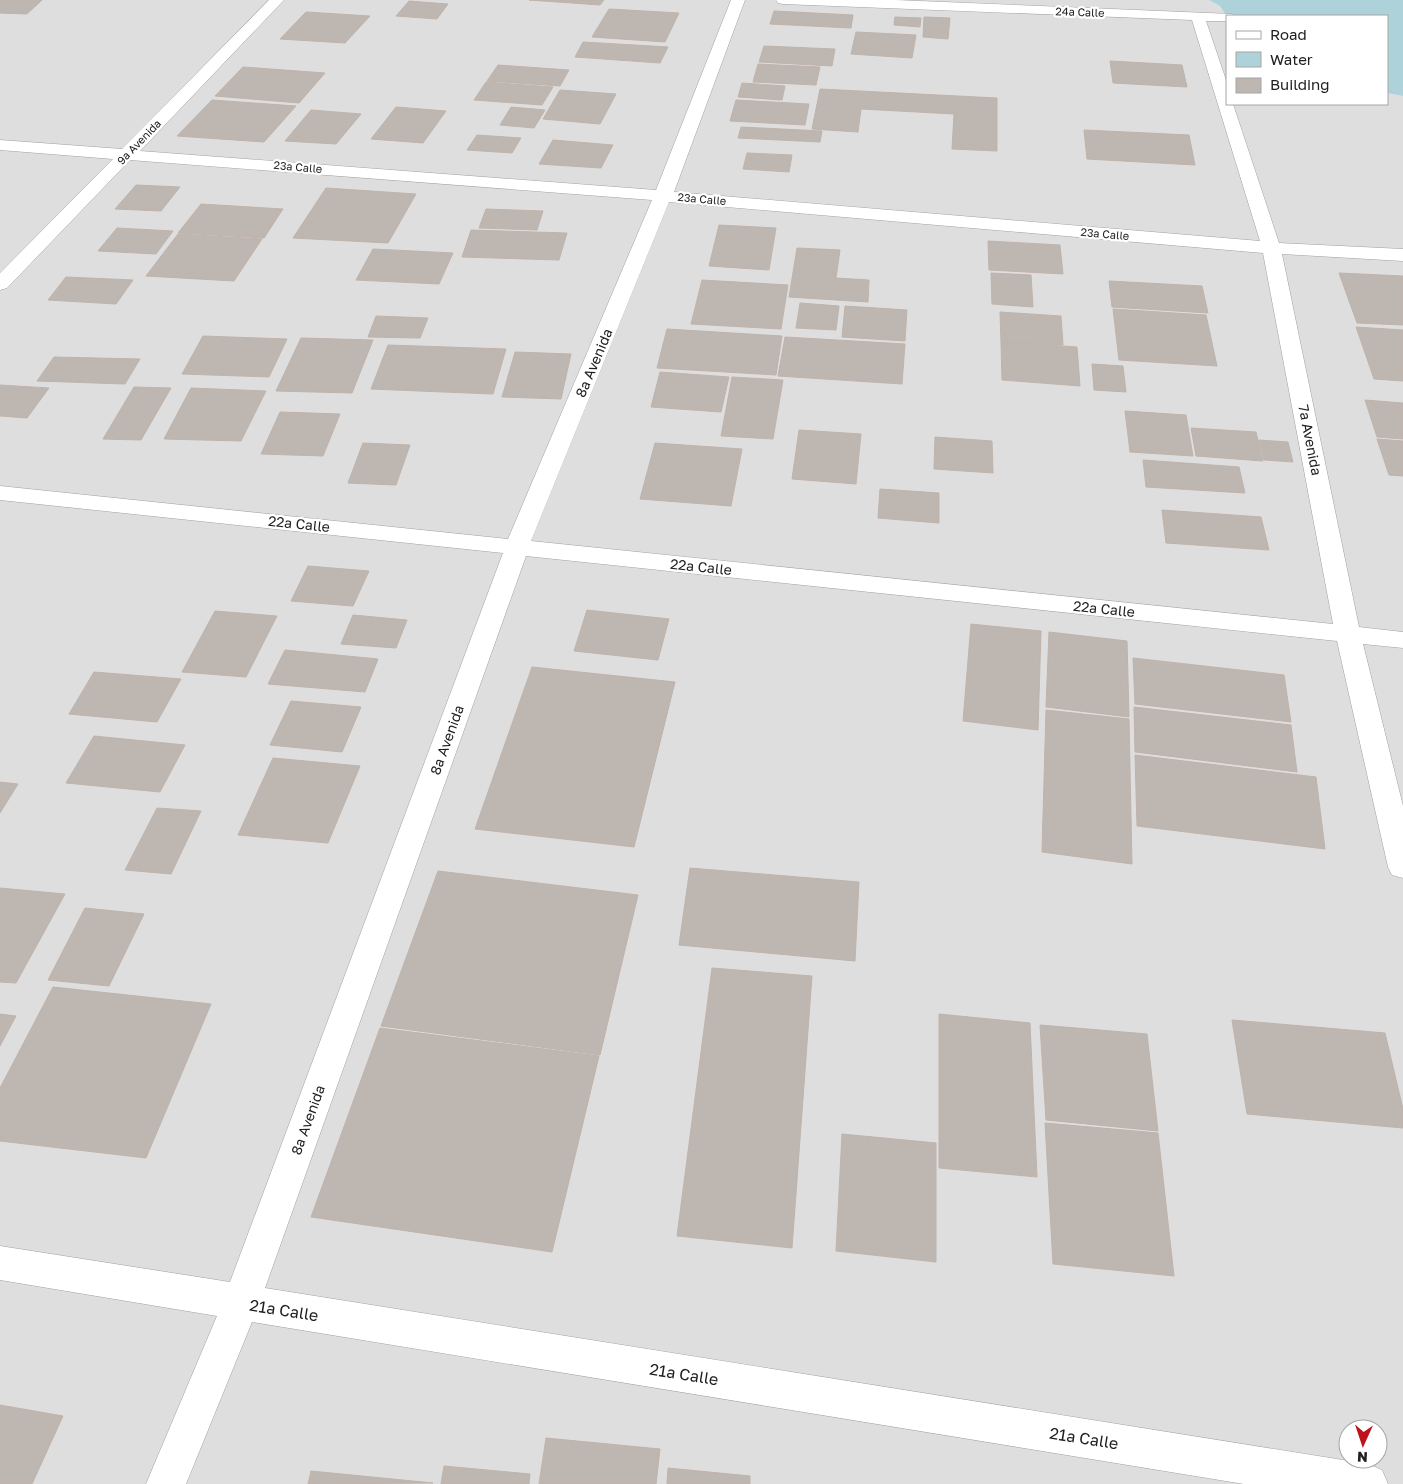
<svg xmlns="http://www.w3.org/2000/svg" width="1403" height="1484" viewBox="0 0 1403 1484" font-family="'Golos Text',sans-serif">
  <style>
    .residential { fill: #dedede; fill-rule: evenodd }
    .water { fill: #add2d9 }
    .building { fill: #bdb6b1; stroke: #c0b3ab }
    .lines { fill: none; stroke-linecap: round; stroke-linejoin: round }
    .minor-casing { stroke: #a1a1a1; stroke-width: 1 }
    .minor { fill: #fff; fill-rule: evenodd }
    .labels { text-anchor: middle; stroke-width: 4.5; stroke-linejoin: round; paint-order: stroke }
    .far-street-label { font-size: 11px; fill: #202020; stroke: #fff }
    .street-label { font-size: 14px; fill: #202020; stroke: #fff }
    .near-street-label { font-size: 16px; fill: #202020; stroke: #fff }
  </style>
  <rect width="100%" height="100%" fill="#f0ede8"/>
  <!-- residential -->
  <path class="residential" d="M0,0H1209L1220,6L1227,17V104H1387V93L1403,96V1484H0ZM1348,1429H1378V1459H1348Z"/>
  <!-- water -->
  <polygon class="water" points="1209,0 1403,0 1403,96 1387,93 1387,16 1227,17 1220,6"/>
  <!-- building -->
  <g class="building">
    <polygon points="0,0 42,0 27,14 0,13"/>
    <polygon points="529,0 604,0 600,5"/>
    <polygon points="409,1 448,4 437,19 396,16"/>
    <polygon points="609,9 679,13 665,42 592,37"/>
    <polygon points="774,11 853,15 851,28 770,24"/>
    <polygon points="306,12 370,16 345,43 280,39"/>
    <polygon points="895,17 921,18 920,27 894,25"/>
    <polygon points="924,17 950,18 948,39 923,37"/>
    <polygon points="856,32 916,35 912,58 851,54"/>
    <polygon points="583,42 668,47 660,63 575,57"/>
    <polygon points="764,46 835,49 832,66 759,62"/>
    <polygon points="1110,61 1182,65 1187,87 1113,83"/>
    <polygon points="758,64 820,67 816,85 753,82"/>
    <polygon points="498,65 569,70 560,86 487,81"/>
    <polygon points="243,67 325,73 299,103 215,96"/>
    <polygon points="486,82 553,87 542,105 474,100"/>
    <polygon points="742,83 785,86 782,100 738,97"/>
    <polygon points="820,89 997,98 997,151 952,149 954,114 861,109 858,132 812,129"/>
    <polygon points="560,90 616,94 600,124 543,119"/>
    <polygon points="212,100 296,106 264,142 177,136"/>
    <polygon points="736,100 809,104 805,125 730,121"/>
    <polygon points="396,107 446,111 423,143 371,139"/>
    <polygon points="511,107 545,110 534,128 500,125"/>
    <polygon points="311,110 361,114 336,144 285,141"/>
    <polygon points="741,127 822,131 820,142 738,138"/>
    <polygon points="1084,130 1189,135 1195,165 1087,159"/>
    <polygon points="477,135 521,138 512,153 467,150"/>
    <polygon points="553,140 613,145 601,168 539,164"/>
    <polygon points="747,153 792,155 789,172 743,169"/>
    <polygon points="136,185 180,187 161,211 115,209"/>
    <polygon points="326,188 416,194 388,243 293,238"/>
    <polygon points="201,204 283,209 264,238 178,233"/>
    <polygon points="486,209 543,211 537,230 479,228"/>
    <polygon points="719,225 776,228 769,270 709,266"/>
    <polygon points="117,228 173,231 156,254 98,251"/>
    <polygon points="471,230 567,233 559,260 462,257"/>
    <polygon points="178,234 262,239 234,281 146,276"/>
    <polygon points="988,241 1060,245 1063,274 989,270"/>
    <polygon points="797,248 840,250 836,278 869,280 868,302 789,297"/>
    <polygon points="373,249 453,253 439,284 356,280"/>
    <polygon points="991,273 1031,275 1033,307 992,304"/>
    <polygon points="1339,273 1403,276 1403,325 1357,323"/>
    <polygon points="66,277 133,280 116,304 48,300"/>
    <polygon points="702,280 788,285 781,329 691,324"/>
    <polygon points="1109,281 1202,286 1208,313 1112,307"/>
    <polygon points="800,303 839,306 836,330 796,328"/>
    <polygon points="845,306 907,310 905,341 842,337"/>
    <polygon points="1113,309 1206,315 1217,366 1119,360"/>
    <polygon points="1000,312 1061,316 1063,345 1001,342"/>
    <polygon points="376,316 428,318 420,338 368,337"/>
    <polygon points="1356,327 1403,330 1403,381 1374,379"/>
    <polygon points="667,329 782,336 776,375 657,368"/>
    <polygon points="203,336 287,339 269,377 182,374"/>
    <polygon points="785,337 905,344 902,384 778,376"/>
    <polygon points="301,338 373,340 352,393 276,391"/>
    <polygon points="1001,342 1077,347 1080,386 1002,380"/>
    <polygon points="388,345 506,349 493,394 371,389"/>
    <polygon points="515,352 571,354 561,399 502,397"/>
    <polygon points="54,357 140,359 125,384 37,381"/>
    <polygon points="1092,364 1123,366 1126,392 1094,390"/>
    <polygon points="660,372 729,377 721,412 651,407"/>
    <polygon points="732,377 783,380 773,439 721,436"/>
    <polygon points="0,385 49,388 27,418 0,416"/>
    <polygon points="134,387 171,388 141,440 103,439"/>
    <polygon points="191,388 266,391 241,441 164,439"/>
    <polygon points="1365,400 1403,403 1403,439 1377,437"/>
    <polygon points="1125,411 1186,415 1193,456 1130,452"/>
    <polygon points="280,412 340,414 323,456 261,454"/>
    <polygon points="1191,428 1256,432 1263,461 1196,456"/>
    <polygon points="799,430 861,434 856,484 792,479"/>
    <polygon points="935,437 992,441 993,473 934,469"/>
    <polygon points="1377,439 1403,441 1403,476 1389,475"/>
    <polygon points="1259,440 1288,442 1293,462 1264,460"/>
    <polygon points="363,443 410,445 396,485 348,483"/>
    <polygon points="655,443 742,449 731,506 640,499"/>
    <polygon points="1143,460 1239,467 1245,493 1146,487"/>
    <polygon points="880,489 939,493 939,523 878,518"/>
    <polygon points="1162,510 1261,517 1269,550 1166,543"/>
    <polygon points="308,566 369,571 353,606 291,601"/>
    <polygon points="587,610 669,619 658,660 574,651"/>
    <polygon points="215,611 277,616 246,677 182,672"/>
    <polygon points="353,615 407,620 396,648 341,644"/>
    <polygon points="971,624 1041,631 1038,730 963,721"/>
    <polygon points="1049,632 1127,641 1129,717 1046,707"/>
    <polygon points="285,650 378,659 365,692 268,684"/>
    <polygon points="1133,658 1284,675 1291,722 1135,704"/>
    <polygon points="532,667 675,682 634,847 475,829"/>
    <polygon points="94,672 181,679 157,722 69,714"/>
    <polygon points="291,701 361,707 342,752 270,745"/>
    <polygon points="1134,707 1291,725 1297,772 1135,752"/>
    <polygon points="1046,710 1129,719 1132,864 1042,852"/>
    <polygon points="94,736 185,745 160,792 66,783"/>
    <polygon points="1135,755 1316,777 1325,849 1137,826"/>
    <polygon points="273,758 360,766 328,843 238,835"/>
    <polygon points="0,782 18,784 0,813"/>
    <polygon points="157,808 201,811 171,874 125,870"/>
    <polygon points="690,868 859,882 855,961 679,945"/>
    <polygon points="438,871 638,895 600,1055 381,1026"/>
    <polygon points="0,888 65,894 16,983 0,982"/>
    <polygon points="85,908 144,914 109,986 48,980"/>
    <polygon points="712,968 812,976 792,1248 677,1236"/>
    <polygon points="53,987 211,1004 146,1158 0,1141 0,1088"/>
    <polygon points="0,1014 16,1016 0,1046"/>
    <polygon points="939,1014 1030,1023 1037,1177 939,1168"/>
    <polygon points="1232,1020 1385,1033 1403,1109 1403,1128 1247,1114"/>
    <polygon points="1040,1025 1147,1034 1158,1131 1046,1120"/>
    <polygon points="380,1028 599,1056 552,1252 311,1217"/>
    <polygon points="1045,1123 1158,1133 1174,1276 1053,1264"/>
    <polygon points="842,1134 936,1143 936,1262 836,1251"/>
    <polygon points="0,1405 63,1416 32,1484 0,1484"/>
    <polygon points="546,1438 660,1449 656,1484 539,1484"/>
    <polygon points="444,1466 530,1474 529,1484 441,1484"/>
    <polygon points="668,1468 750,1476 750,1484 667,1484"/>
    <polygon points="311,1471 433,1483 308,1484"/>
  </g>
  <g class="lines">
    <!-- minor casing -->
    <g class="minor-casing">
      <path id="minor" d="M269,0H284L140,151L656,190L731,0H745L674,192L1260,241L1192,20L783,4L778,3L776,0H895L1232,14L1234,16H1227V21H1206L1227,83V104H1233L1279,243L1403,249V261L1282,254L1359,627L1403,632V648L1363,644L1403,806V878L1392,875L1388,867L1337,641L526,556L265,1288L1368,1464L1382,1470L1388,1484H1244L252,1322L186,1484H146L217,1316L0,1280V1246L230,1282L503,553L0,500V486L508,539L652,200L130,160L7,288L0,290V273L113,159L0,150V140L122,149ZM669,202L1263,253L1333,624L531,541Z"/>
    </g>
    <!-- minor -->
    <use href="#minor" class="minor"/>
  </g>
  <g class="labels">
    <!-- far-street labels -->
    <g class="far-street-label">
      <text transform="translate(1080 12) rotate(2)" y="4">24a Calle</text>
      <text transform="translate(139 142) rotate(-46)" y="4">9a Avenida</text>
      <text transform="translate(298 167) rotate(5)" y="4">23a Calle</text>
      <text transform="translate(702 199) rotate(5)" y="4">23a Calle</text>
      <text transform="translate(1105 234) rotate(5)" y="4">23a Calle</text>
    </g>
    <!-- street labels -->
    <g class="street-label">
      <text transform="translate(594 363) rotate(-67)" y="5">8a Avenida</text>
      <text transform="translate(1310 440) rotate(79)" y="5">7a Avenida</text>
      <text transform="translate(299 524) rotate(6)" y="5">22a Calle</text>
      <text transform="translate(701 567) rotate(6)" y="5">22a Calle</text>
      <text transform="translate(1104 609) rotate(6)" y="5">22a Calle</text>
      <text transform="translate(447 740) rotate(-70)" y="5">8a Avenida</text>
      <text transform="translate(308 1120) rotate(-70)" y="5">8a Avenida</text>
    </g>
    <!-- near-street labels -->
    <g class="near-street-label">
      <text transform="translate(284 1310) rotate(9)" y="6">21a Calle</text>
      <text transform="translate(684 1374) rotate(9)" y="6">21a Calle</text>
      <text transform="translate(1084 1438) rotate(9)" y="6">21a Calle</text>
    </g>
  </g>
  <!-- legend -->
  <rect x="1226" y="15" width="162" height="90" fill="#ffffff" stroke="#a6a6a6"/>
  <rect x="1236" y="31" width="25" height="8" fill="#ffffff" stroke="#a6a6a6"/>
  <text x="1270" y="40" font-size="15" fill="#202020">Road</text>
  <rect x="1236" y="52" width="25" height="15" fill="#add2d9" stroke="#a6a6a6"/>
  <text x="1270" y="65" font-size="15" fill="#202020">Water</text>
  <rect x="1236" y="78" width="25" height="15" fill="#bdb6b1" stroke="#a6a6a6"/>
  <text x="1270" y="90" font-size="15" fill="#202020">Building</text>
  <!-- north arrow -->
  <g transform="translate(1363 1444) rotate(183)"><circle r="24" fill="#ffffff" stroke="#a6a6a6"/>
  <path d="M0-4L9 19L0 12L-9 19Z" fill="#be121e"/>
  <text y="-8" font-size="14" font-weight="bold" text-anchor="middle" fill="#202020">N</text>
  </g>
</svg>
